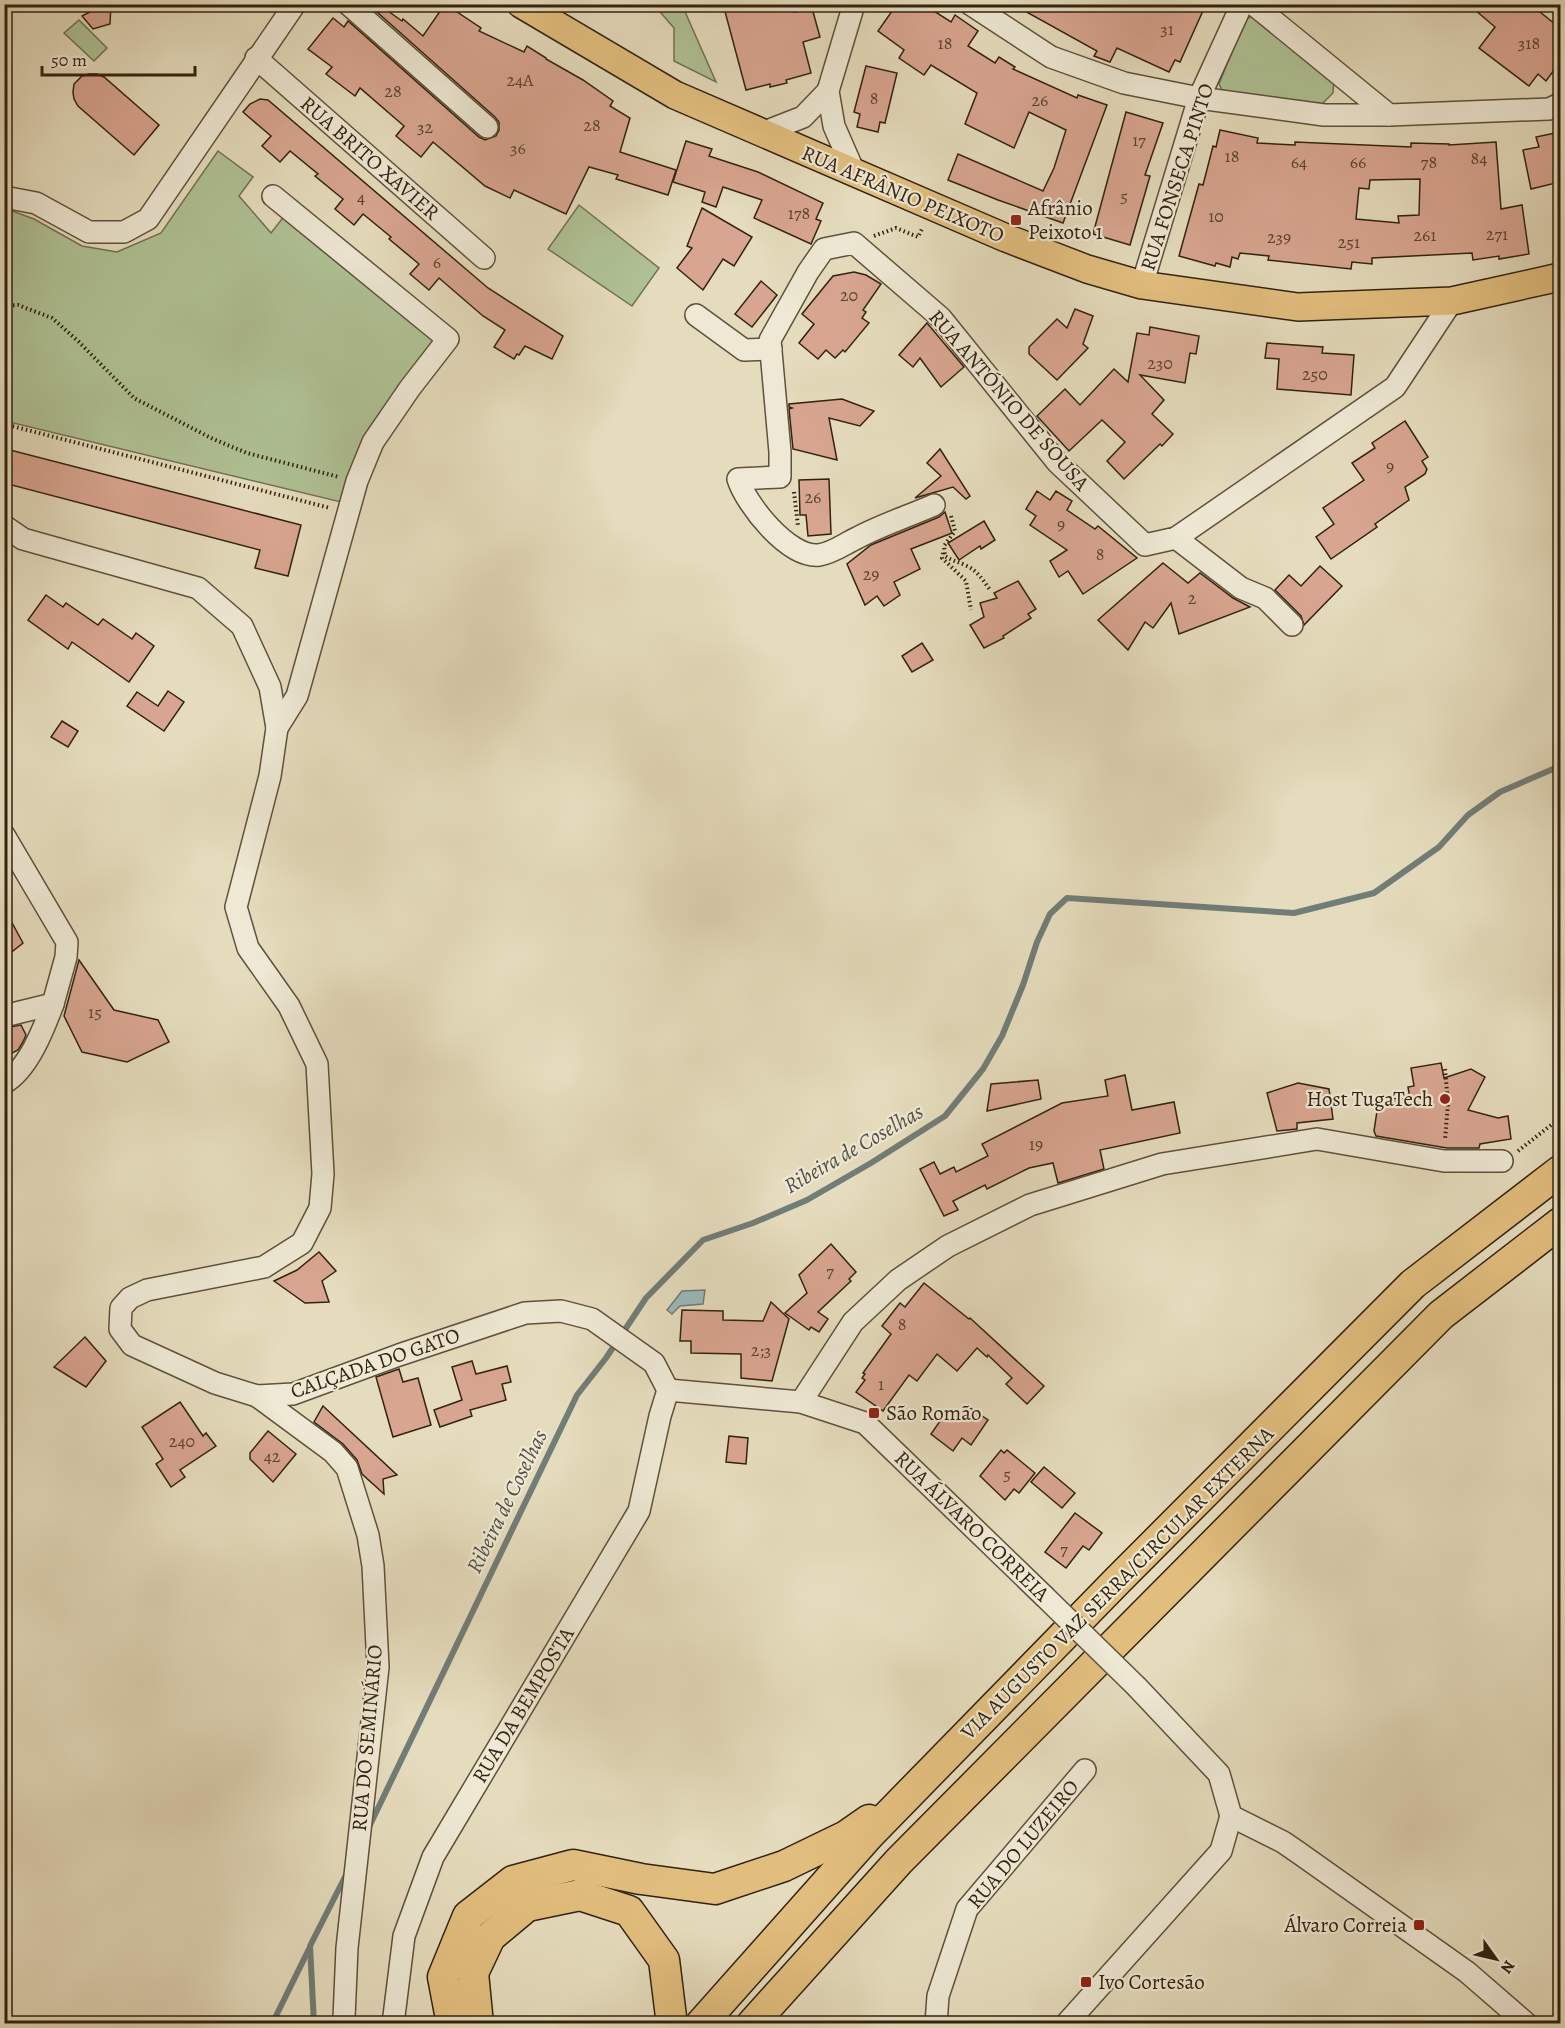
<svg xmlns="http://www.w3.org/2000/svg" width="1565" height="2028" viewBox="0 0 1565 2028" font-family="Alegreya,serif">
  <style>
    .green { fill: #afc295; stroke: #707252; stroke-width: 1.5 }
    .water { fill: #9bb9bc; stroke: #717d77; stroke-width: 1.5 }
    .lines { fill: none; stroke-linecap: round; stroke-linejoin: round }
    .stream { stroke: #717d77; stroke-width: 6 }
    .building { fill: #d8a590; stroke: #322310; stroke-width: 1.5; fill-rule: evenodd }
    .minor-casing { stroke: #5f513b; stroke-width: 24 }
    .major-casing { stroke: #322310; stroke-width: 30 }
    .highway-casing { stroke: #322310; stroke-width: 33 }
    .path { stroke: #322310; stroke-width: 4; stroke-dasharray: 1.5 3; stroke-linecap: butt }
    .minor { stroke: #eee8d4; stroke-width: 21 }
    .major { stroke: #e2be7e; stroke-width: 27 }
    .highway { stroke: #e2be7e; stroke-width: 30 }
    .minor-bridge-casing { stroke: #5f513b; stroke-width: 24; stroke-linecap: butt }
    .minor-bridge { stroke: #eee8d4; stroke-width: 21 }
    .poi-dot { fill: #8f2418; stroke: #eee8d4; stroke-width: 2 }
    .labels { text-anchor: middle; stroke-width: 4.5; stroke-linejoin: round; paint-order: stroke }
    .number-label { font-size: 18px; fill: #5c4430 }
    .street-label { font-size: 21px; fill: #322310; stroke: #eee8d4 }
    .poi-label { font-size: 21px; fill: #322310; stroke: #eee8d4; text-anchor: start }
    .water-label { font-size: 22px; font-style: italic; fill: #525044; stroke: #eee8d4 }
  </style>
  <rect width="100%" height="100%" fill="#e5dcbd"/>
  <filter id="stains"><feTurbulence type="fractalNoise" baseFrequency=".00333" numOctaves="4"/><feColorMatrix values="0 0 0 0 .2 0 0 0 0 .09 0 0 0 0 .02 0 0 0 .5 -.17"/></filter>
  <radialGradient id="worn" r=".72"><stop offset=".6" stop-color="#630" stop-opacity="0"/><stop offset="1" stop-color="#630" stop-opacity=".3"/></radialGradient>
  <!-- green -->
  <g class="green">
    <polygon points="654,5 682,5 716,82 674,61 674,28"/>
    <polygon points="1254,16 1334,79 1333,93 1322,104 1223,92 1219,84 1245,19"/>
    <polygon points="79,20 107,48 94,61 64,33"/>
    <polygon points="218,151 253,177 239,196 271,233 285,215 437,340 345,503 5,421 5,391 7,377 4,208 34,219 82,246 117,252 161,233"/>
    <polygon points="579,205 659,268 632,306 548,249"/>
  </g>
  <!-- water -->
  <polygon class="water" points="705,1290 703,1304 680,1306 672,1314 667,1310 682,1291"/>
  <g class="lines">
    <!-- stream -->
    <g class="stream">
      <polyline points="368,1829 577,1395 606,1358 646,1298 703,1240 753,1223 807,1200 871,1163 945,1116 983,1069 1002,1036 1023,985 1037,942 1050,914 1067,898 1294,913 1374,893 1439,847 1468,815 1500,792 1560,766"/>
      <polyline points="272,2024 309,1949"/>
      <polyline points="314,2024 310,1946 348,1871"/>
    </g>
  </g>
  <!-- building -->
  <g class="building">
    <polygon points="105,4 111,4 110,24 93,29 82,16"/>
    <polygon points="368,4 378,4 402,21 403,19 423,36 445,4 481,28 479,31 524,52 527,46 546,58 546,59 583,80 613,101 610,106 630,118 620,152 676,170 668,195 616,179 618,175 589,167 566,214 514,190 510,198 485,186 433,142 421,157 396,136 404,126 360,88 355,96 326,74 332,67 308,49 333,18 344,27 348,21 479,137 485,140 496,136 499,130 499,122 495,117"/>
    <polygon points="723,4 792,4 794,12 812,8 820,37 803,42 811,73 786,80 787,83 770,87 770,84 746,90"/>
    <polygon points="897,4 923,4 951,22 955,15 978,31 968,46 995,63 999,57 1015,67 1013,69 1077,98 1078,95 1107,105 1063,223 998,200 948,180 958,154 1043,191 1054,168 1066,130 1029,112 1014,148 965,124 977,93 931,65 924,75 899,58 904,50 878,31"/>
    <polygon points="1012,4 1206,4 1180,62 1175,60 1169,72 1117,48 1110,62 1094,56 1097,51"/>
    <polygon points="1468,4 1530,4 1560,28 1560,62 1546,81 1538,74 1529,86 1479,48 1495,27"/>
    <polygon points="866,66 897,73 885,123 880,122 878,132 857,127 860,114 854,112"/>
    <polygon points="89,74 97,74 104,77 159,125 134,155 78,106 74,99 73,92 74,84 82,76"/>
    <polygon points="260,99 268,100 488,288 563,336 552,359 525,346 519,355 517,354 514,359 494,347 505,330 483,316 439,278 429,290 410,274 419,264 389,239 391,237 363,214 354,225 335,209 343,199 315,176 318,174 290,151 280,162 262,146 271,136 243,112 250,104"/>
    <polygon points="1126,112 1163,123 1145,175 1150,176 1130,245 1093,234"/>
    <path d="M1220,130L1258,138L1257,143L1295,145V142L1411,147V143L1449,144V145L1496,142L1501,209L1522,205L1529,254L1499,259V256L1473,260L1472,253L1372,258V264L1352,262L1351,269L1268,260L1269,256L1240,253L1238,259L1232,257L1230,267L1216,263L1215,266L1179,256L1199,184L1203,185L1213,146L1216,147ZM1420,179L1419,215L1398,216L1399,223L1356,219L1359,188L1369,189L1370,180Z"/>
    <polygon points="1560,132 1560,182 1531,189 1523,150 1539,147 1536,137"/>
    <polygon points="686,141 712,149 709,156 758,172 823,203 816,219 821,221 811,244 754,218 762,200 723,187 716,207 702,202 705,192 673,182"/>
    <polygon points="702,208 752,237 734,266 723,259 703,290 677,268 692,248 687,246"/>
    <polygon points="854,272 866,275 881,284 863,310 866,312 862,318 869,323 845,352 843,350 835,358 826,350 818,359 799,343 814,324 802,314 833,276"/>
    <polygon points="761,281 777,295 752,327 735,314"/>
    <polygon points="1075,309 1093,316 1083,344 1088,348 1057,380 1029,354 1029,347 1057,319 1067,328"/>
    <polygon points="927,323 964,367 941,387 920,358 913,367 899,355"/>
    <polygon points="1150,327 1199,336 1196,354 1190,353 1185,383 1140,375 1164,400 1152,414 1173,434 1162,446 1160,444 1124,479 1107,461 1125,442 1102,420 1069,451 1037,416 1065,389 1080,405 1114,369 1128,382 1137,333 1149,335"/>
    <polygon points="1267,343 1323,347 1322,353 1354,355 1351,395 1277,389 1279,359 1265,358"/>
    <polygon points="842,399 874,411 860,426 829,418 837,460 793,449 789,409 792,408 789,407 789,404"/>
    <polygon points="1405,421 1428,457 1422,461 1427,469 1425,474 1405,487 1409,500 1375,524 1377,527 1331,559 1316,537 1334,524 1323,508 1364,480 1352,463 1375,448 1372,443"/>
    <polygon points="940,449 970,496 966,499 953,487 915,498 941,476 927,463"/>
    <polygon points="10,450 301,525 288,576 255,568 260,550 4,483 4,470"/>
    <polygon points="829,479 831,534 808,536 806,515 800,515 799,480"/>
    <polygon points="1037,491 1050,500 1056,491 1072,501 1067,510 1095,529 1098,526 1137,558 1083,594 1068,571 1059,577 1050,561 1067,550 1030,525 1036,516 1026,509"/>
    <polygon points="945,512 952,533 911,549 920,569 894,582 900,595 884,606 877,596 865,605 847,564 871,545 939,517"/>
    <polygon points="984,521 995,540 981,549 980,546 959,560 948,543"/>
    <polygon points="1163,563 1188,583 1200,573 1233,598 1250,607 1179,634 1171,603 1153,628 1145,622 1128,650 1098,620"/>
    <polygon points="1320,566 1342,586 1304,625 1301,616 1275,590 1289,575 1301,586"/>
    <polygon points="1018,581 1036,609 1028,614 1031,618 1003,636 1004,638 984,648 970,625 984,617 980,603 997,598 994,593"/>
    <polygon points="46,595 63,607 66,603 98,625 103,619 132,639 136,633 154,646 129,682 72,642 68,649 28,620"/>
    <polygon points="922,643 933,660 912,672 902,656"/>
    <polygon points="168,691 184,702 164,731 127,706 137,692 158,706"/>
    <polygon points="62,721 78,731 68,747 51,737"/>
    <polygon points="4,908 23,943 4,958"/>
    <polygon points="79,960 114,1010 158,1020 169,1042 127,1062 82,1052 64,1016"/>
    <polygon points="21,1025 26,1035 23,1042 18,1050 4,1057 4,1028"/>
    <polygon points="1441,1063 1444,1078 1471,1069 1485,1077 1468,1110 1498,1118 1508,1116 1511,1139 1480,1144 1479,1148 1447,1148 1376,1136 1374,1131 1379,1098 1410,1099 1408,1087 1414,1086 1411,1068"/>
    <polygon points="1125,1075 1132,1110 1174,1102 1180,1133 1100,1150 1104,1169 1058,1183 1053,1163 1029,1168 987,1189 985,1185 953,1201 958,1210 944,1216 920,1169 934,1162 940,1174 954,1167 956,1172 988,1156 982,1144 1062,1103 1108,1096 1105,1080"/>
    <polygon points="1038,1080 1041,1099 987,1111 991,1084"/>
    <polygon points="1298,1083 1329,1089 1333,1119 1297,1123 1297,1129 1277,1131 1267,1093"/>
    <polygon points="831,1244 856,1272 849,1279 851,1281 818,1312 828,1319 819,1332 811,1327 809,1330 785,1313 807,1293 799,1275"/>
    <polygon points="319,1252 336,1271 322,1281 329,1302 305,1303 274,1281 297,1270"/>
    <polygon points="924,1283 969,1319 970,1318 1044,1386 1027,1404 1006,1384 1012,1378 988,1355 987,1357 977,1348 957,1371 937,1354 917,1381 909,1375 883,1411 856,1392 865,1380 862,1378 865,1374 863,1373 891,1334 882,1326 900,1303 905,1307"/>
    <polygon points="771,1302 789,1319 772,1381 741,1378 741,1354 691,1353 691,1341 680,1341 682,1310 723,1311 723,1320 763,1321"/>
    <polygon points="85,1337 106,1361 86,1387 54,1367"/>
    <polygon points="472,1361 476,1374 507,1366 511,1382 502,1384 506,1400 470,1410 472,1416 440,1427 434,1410 462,1400 452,1367"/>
    <polygon points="399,1369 403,1382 418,1378 431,1425 393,1437 376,1377"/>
    <polygon points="180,1402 203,1436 206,1433 216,1446 180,1470 185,1477 171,1487 156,1464 163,1459 142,1427"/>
    <polygon points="966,1405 988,1420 971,1445 962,1438 953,1451 931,1434 947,1411 957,1418"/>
    <polygon points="323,1406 397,1475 383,1479 384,1494 362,1474 357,1460 343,1444 314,1422"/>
    <polygon points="268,1431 296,1454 273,1482 250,1459 250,1453"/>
    <polygon points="729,1436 748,1438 746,1464 726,1462"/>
    <polygon points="1001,1450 1004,1453 1007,1450 1035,1473 1019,1493 1014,1489 1005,1500 980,1476"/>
    <polygon points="1044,1467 1075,1493 1062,1508 1031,1482"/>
    <polygon points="1075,1513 1102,1533 1089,1550 1083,1546 1066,1568 1045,1552"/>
  </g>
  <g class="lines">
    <!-- minor casing -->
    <g class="minor-casing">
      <g id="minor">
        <polyline points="348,4 487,127"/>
        <polyline points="854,4 828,91 834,126 855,174"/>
        <polyline points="970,4 1051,57 1124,83 1199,98 1324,115 1389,115 1549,109 1560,104"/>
        <polyline points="1253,4 1389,115"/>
        <polyline points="256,58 484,258"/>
        <polyline points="762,133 803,117 828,91"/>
        <polyline points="273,196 448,339 410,388 373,442 357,481 297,696 277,728"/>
        <polyline points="4,197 36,203 89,232 124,232 148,219 295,4"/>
        <polyline points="1142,285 1199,98 1242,4"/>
        <polyline points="696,315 744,350 771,349"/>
        <path d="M934,505C909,516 881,525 857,538C844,544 833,553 819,555C788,558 746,504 738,479L780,477V452L770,340L808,272L824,249L854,243L941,318L1057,462L1145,545L1176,538L1395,387L1452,301"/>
        <polyline points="4,526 23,539 198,588 242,626 270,687 277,728 270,776 236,907 248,948 289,1006 317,1064 323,1174 320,1208 302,1243 264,1267 147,1290 130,1298 121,1308 120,1329 132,1345 215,1383 257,1396 293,1394 399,1355 525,1313 561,1311 592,1319 654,1363 668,1390"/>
        <polyline points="1176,538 1241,588 1265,598 1292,625"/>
        <polyline points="4,835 67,942 66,957 53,1004"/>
        <path d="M4,1016L53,1004C44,1028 28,1070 4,1083"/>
        <polyline points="668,1390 801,1402 865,1423 1044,1596"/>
        <polyline points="257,1396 333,1452 347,1468 368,1535 373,1566 378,1667 347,1948 344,2018"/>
        <polyline points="801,1402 853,1322 898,1280 948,1246 1030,1205 1162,1164 1317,1139 1444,1161 1502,1161"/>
        <polyline points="1137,1687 1219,1774 1231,1816 1283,1842 1299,1853 1467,1972 1527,2024"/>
        <polyline points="393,2024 404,1936 433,1857 639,1511 660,1416 668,1390"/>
        <polyline points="936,2024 938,1996 967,1909 1085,1770"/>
        <polyline points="1066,2024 1221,1851 1231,1816"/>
      </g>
    </g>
    <!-- major casing -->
    <g class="major-casing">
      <polyline id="major" points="521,4 675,95 1006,238 1087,269 1142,285 1298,307 1452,301 1560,277"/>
    </g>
    <!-- highway casing -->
    <g class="highway-casing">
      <g id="highway">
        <polyline points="452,2024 443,1977 468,1916 513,1881 573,1865 641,1879 715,1889 784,1866 846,1836 869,1820"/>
        <polyline points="478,2024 473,1973 490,1937 527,1906 580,1895 629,1911 664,1960 671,2017 669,2024"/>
        <polyline points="701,2024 869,1835 1117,1581 1413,1284 1560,1171"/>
        <polyline points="752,2024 899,1861 1441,1315 1560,1223"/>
      </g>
    </g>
    <!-- path -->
    <g class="path">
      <polyline points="874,236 896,228 918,237 923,227"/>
      <polyline points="4,306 18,305 52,318 79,342 134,398 213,439 247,453 339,477"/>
      <polyline points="4,424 330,508"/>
      <polyline points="794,492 798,526"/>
      <path d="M951,516L955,531L944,546L945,556C952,561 959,562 967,566C978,571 984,582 991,591"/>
      <polyline points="943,553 942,558 966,581 971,610"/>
      <polyline points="1445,1069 1448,1103 1445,1140"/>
      <polyline points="1518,1151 1560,1118"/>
    </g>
    <!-- minor -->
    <use href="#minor" class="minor"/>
    <!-- major -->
    <use href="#major" class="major"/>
    <!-- highway -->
    <use href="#highway" class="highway"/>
    <!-- minor-bridge casing -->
    <g class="minor-bridge-casing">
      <polyline id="minor-bridge" points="1044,1596 1137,1687"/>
    </g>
    <!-- minor-bridge -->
    <use href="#minor-bridge" class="minor-bridge"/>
  </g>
  <!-- markers -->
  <g class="poi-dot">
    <rect x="1010" y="214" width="12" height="12" rx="3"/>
    <circle cx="1445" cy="1099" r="6"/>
    <rect x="868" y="1407" width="12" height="12" rx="3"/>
    <rect x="1413" y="1919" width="12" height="12" rx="3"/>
    <rect x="1080" y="1976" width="12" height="12" rx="3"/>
  </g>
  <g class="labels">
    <!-- number labels -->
    <g class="number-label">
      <text x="1167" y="35">31</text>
      <text x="945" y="49">18</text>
      <text x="1529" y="49">318</text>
      <text x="520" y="86">24A</text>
      <text x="393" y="97">28</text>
      <text x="874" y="104">8</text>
      <text x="1040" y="106">26</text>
      <text x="592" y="131">28</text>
      <text x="425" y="133">32</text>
      <text x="1139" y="146">17</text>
      <text x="518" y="154">36</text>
      <text x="1232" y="162">18</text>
      <text x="1479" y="164">84</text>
      <text x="1299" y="168">64</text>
      <text x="1358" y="168">66</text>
      <text x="1429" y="168">78</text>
      <text x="1124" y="202">5</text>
      <text x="361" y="203">4</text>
      <text x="799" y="219">178</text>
      <text x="1216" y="222">10</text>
      <text x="1497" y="240">271</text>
      <text x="1425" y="241">261</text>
      <text x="1279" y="243">239</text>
      <text x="1349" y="248">251</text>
      <text x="437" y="268">6</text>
      <text x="849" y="301">20</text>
      <text x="1160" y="369">230</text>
      <text x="1315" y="380">250</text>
      <text x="1390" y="472">9</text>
      <text x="813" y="503">26</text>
      <text x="1061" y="530">9</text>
      <text x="1100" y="560">8</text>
      <text x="871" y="580">29</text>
      <text x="1192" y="604">2</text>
      <text x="95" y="1018">15</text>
      <text x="1036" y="1150">19</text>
      <text x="830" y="1277">7</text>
      <text x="902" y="1330">8</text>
      <text x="761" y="1356">2;3</text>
      <text x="881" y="1390">1</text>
      <text x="182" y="1447">240</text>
      <text x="272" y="1462">42</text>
      <text x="1007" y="1480">5</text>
      <text x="1064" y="1555">7</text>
    </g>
    <!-- street labels -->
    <g class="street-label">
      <text transform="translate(370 158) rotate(41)" y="7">RUA BRITO XAVIER</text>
      <text transform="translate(1177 177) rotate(-72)" y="7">RUA FONSECA PINTO</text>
      <text transform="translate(903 194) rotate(23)" y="7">RUA AFRÂNIO PEIXOTO</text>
      <text transform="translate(1009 400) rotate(49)" y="7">RUA ANTÓNIO DE SOUSA</text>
      <text transform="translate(375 1363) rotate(-19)" y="7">CALÇADA DO GATO</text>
      <text transform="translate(972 1526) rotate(44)" y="7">RUA ÁLVARO CORREIA</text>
      <text transform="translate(1117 1583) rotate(-45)" y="7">VIA AUGUSTO VAZ SERRA/CIRCULAR EXTERNA</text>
      <text transform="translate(523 1705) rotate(-59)" y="7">RUA DA BEMPOSTA</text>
      <text transform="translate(367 1738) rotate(-85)" y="7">RUA DO SEMINÁRIO</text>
      <text transform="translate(1023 1844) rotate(-50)" y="7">RUA DO LUZEIRO</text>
    </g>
    <!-- poi labels -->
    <g class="poi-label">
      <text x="1028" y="215">Afrânio<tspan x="1028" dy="24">Peixoto 1</tspan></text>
      <text x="1433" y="1106" text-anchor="end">Host TugaTech</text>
      <text x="886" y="1420">São Romão</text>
      <text x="1407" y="1932" text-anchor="end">Álvaro Correia</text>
      <text x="1098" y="1989">Ivo Cortesão</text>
    </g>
    <!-- water labels -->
    <g class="water-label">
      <text transform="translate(853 1148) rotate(-30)" y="8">Ribeira de Coselhas</text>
      <text transform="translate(506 1501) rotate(-64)" y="8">Ribeira de Coselhas</text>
    </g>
  </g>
  <!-- margin -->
  <rect width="1565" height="2028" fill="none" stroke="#e5dcbd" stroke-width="24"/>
  <rect x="6" y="6" width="1553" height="2016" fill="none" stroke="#322310" stroke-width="3"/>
  <rect x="12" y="12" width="1541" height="2004" fill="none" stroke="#322310" stroke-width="1.5"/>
  <!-- north arrow -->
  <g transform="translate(1496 1959) rotate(124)" stroke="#eee8d4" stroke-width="4.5" paint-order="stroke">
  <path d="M0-4.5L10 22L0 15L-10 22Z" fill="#322310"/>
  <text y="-9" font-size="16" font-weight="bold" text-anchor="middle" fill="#322310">N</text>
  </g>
  <!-- scale -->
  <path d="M42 66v9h153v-9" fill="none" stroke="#322310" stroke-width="3"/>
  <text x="51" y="66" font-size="18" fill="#322310" stroke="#eee8d4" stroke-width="4.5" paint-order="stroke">50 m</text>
  <rect width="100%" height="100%" filter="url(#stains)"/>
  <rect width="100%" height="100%" fill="url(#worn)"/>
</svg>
